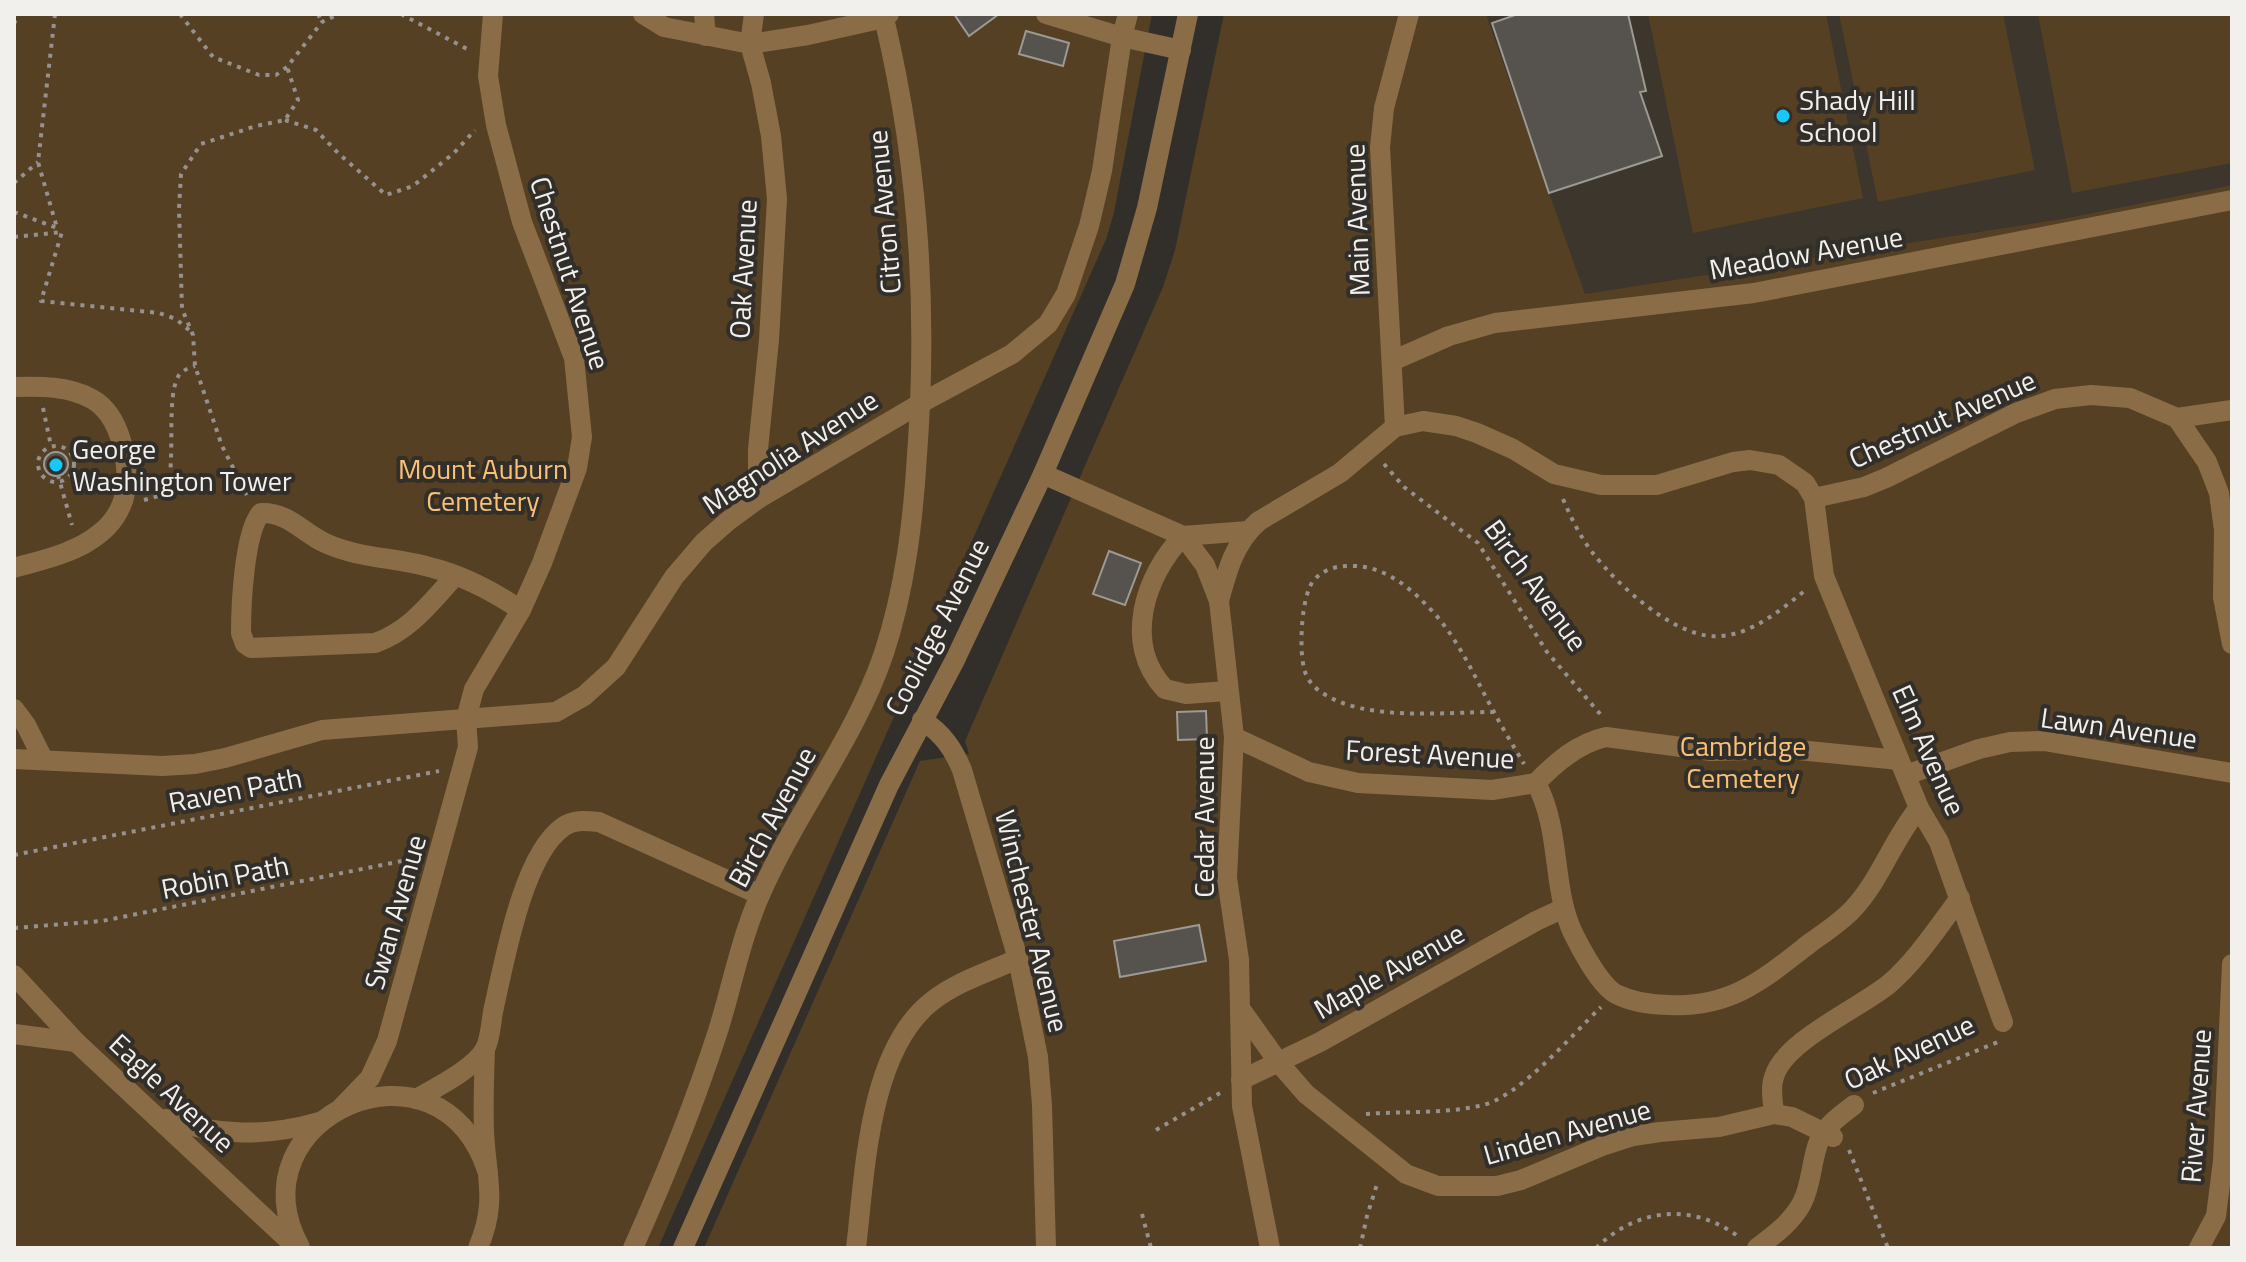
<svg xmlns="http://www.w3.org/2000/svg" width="2246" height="1262" viewBox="0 0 2246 1262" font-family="'Titillium Web',sans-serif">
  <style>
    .built { fill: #3d362c }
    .green { fill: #554023 }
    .building { fill: #56524e; stroke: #9d9994; stroke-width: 2 }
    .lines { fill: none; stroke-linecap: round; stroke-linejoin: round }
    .path { stroke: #94918e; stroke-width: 4; stroke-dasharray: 4 6; stroke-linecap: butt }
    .minor { stroke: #8a6d47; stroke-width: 20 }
    .poi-dot { fill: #15cafb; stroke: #322f2b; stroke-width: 3 }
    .labels { text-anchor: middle; stroke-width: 8; stroke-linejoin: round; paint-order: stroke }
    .poi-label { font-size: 28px; fill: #f2f0ed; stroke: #322f2b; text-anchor: start }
    .street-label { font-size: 28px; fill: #f2f0ed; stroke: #322f2b }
    .park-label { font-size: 28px; fill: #fac174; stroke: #322f2b }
  </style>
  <rect width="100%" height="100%" fill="#322f2b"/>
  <!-- built -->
  <polygon class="built" points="1486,14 2232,14 2232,185 2067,218 1585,294"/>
  <!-- green -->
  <g class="green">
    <polygon points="14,14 1152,14 1114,212 1107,237 658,1248 14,1248"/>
    <polygon points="1224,14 1486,14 1585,294 2067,218 2232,185 2232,1248 704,1248 920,761 969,754 965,741 1163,287 1175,250"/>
    <polygon points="1648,14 1826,14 1863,198 1693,233"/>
    <polygon points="1839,14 2003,14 2035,170 1878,202"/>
    <polygon points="2038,14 2232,14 2232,163 2072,193"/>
  </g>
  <!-- building -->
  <g class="building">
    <polygon points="954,14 999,14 969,36"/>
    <polygon points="1518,14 1628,14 1646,91 1640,92 1662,156 1549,193 1492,23"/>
    <polygon points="1026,31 1069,43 1063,66 1019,54"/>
    <circle cx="56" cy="464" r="12"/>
    <polygon points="1109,551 1141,563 1125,605 1093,594"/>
    <polygon points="1206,711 1207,739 1178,740 1177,712"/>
    <polygon points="1199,925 1206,961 1120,977 1114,941"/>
  </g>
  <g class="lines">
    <!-- path -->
    <g class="path">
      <polyline points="55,14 38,162 57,228"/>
      <polyline points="180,14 213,57 259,75 276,75 287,67 322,22 339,14"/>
      <polyline points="318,14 322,22"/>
      <polyline points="401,14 469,50"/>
      <polyline points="14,24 18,14"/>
      <polyline points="285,120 316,130 338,153 386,195 413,186 454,153 475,130"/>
      <polyline points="14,183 38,162"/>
      <polyline points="14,212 57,228"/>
      <polyline points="14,237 62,232 41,301 159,313 176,319 189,330"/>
      <polyline points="43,408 51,446"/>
      <circle cx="56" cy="464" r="18"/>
      <polyline points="73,458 101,453"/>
      <polyline points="1384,464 1404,487 1478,543 1547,652 1601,715"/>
      <polyline points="58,475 72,525"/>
      <polyline points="247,495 222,446 195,366 193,335 182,309 179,208 181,174 201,144 256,126 285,120 298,100 287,67"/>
      <path d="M1563,499C1571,518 1580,536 1592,552C1618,586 1678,641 1722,636C1754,633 1782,609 1807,589"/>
      <path d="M144,500L166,494C177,462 165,397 179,375C183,370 189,368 195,366"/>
      <path d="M1494,712C1443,712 1364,722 1321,692C1313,687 1306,678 1304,668C1299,649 1301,595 1314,580C1323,570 1335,566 1347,566C1383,564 1410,587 1434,613C1460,642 1475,678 1494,712C1503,729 1514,747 1524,764"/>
      <polyline points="14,855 439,771"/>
      <polyline points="14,928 102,921 417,858"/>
      <polyline points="1873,1093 1998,1042"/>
      <path d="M1366,1114C1405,1111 1446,1114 1483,1105C1520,1096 1573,1034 1601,1007"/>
      <polyline points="1156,1130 1220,1093"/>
      <polyline points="1849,1150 1888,1248"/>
      <polyline points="1142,1214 1151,1248"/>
      <polyline points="1360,1248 1367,1216 1378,1181"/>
      <path d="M1596,1248C1637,1208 1692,1202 1739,1237"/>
    </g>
    <!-- minor -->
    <g class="minor">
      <polyline points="643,14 664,27 750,44 808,35 884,18 889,14"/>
      <polyline points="704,14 706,36"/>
      <polyline points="754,14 750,44 761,83 771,136 777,199 769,340 758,449 758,499"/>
      <polyline points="1046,14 1122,37 1181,50"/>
      <polyline points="1392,361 1449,336 1495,323 1754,293 2232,200"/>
      <path d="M14,387C40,386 69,386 92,399C121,415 130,464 125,493C122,509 112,524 99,534C76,553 42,560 14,568"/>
      <polyline points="2177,418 2207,462 2219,493 2224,530 2223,597 2232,644"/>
      <polyline points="1395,427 1380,147 1384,108 1409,14"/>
      <polyline points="1043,474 1183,536 1205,565 1219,601 1234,737 1227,878 1239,960 1242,1106 1270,1248"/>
      <polyline points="1814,498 1864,487 1886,478 2016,413 2055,399 2091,395 2130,398 2177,418 2232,410"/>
      <path d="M455,576C431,602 410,631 375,643L251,648L245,644L241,633C241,606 244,532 261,513C288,512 302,532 325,543C360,559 397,557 433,568C464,576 494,592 521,610"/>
      <path d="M1219,601C1227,571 1235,541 1259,521L1340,473L1395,427L1423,421L1456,426L1477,433L1513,449L1554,474L1601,485H1657L1733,462L1750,460L1779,465L1805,483L1814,498L1824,576L1919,808L1939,842L2003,1022"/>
      <path d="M1227,691L1186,694L1165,689C1122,644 1145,575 1183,536L1248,531"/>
      <polyline points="14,709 26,725 43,759"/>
      <path d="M922,720C942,733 953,748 962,770L1018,959L1038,1057L1042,1105L1046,1248"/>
      <polyline points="1234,737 1309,772 1358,783 1492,790 1536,783"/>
      <polyline points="14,759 162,766 195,764 225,758 322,730 556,712 584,696 616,667 674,577 704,542 728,521 758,499 921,403 1012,354 1048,324 1066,294 1089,226 1102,171 1122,37 1128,14"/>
      <polyline points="1906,775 1979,749 2010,742 2044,741 2232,773"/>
      <path d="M1536,783C1562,831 1551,889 1574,935C1582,951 1601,986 1616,994C1632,1002 1653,1005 1670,1005C1731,1008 1764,979 1810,943C1824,933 1841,922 1853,909C1881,879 1893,839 1919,808"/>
      <path d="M1536,783C1555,763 1578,743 1606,737L1711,751L1788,749L1899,760"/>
      <polyline points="14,975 76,1042 297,1248"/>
      <path d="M1242,1011L1279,1063L1306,1094L1406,1174L1438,1186H1497L1521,1180L1602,1146L1633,1136L1660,1132L1719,1127L1774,1114C1773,1102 1770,1088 1774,1077C1784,1041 1860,1008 1889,984C1917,960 1938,927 1960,898"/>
      <polyline points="14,1034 76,1042"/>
      <polyline points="1241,1080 1320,1042 1536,921 1564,908"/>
      <path d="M416,1099C435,1088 474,1069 485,1049C491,1038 491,1019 494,1007C505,959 523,855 563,827C574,819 587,821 599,822L760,895"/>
      <polyline points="342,1107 370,1078 387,1041 468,747 466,719 474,689 521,610 542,563 577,468 582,437 574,358 522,222 496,125 488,76 493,14"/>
      <polyline points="1774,1114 1792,1117 1833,1137"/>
      <path d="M166,1119C218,1136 266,1137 319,1122"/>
      <path d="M300,1247C229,1118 440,1022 488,1173"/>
      <path d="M478,1248C498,1201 486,1178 484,1131C483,1104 484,1076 485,1049"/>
      <path d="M633,1248C665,1177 694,1105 718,1031C732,986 741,938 760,895C796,812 855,739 884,653C905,589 913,522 917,455C928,309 918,160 884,18"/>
      <polyline points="683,1248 889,785 955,660 1043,474 1125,284 1147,208 1188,14"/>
      <path d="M856,1248C865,1174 868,1052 931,1002C956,982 988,972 1018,959"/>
      <path d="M1757,1248C1774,1235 1792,1222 1802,1203C1812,1184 1811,1161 1819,1141C1825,1126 1841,1115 1854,1105"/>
      <polyline points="2199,1248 2216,1216 2223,1161 2232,964"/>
    </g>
  </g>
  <!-- markers -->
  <g class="poi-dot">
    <circle cx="1783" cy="116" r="8"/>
    <circle cx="56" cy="465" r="8"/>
  </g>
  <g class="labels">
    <!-- poi labels -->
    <g class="poi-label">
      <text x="1799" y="110">Shady Hill<tspan x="1799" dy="32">School</tspan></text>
      <text x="72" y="459">George<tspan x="72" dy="32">Washington Tower</tspan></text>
    </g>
    <!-- street labels -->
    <g class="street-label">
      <text transform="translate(884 212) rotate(-95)" y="10">Citron Avenue</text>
      <text transform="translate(1357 220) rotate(-92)" y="10">Main Avenue</text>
      <text transform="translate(1806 253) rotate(-10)" y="10">Meadow Avenue</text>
      <text transform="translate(743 269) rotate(-87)" y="10">Oak Avenue</text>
      <text transform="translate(570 273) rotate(72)" y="10">Chestnut Avenue</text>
      <text transform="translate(1942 419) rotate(-24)" y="10">Chestnut Avenue</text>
      <text transform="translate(790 452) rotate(-33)" y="10">Magnolia Avenue</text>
      <text transform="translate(1536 585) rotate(54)" y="10">Birch Avenue</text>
      <text transform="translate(937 627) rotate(-63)" y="10">Coolidge Avenue</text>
      <text transform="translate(2119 728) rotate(8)" y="10">Lawn Avenue</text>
      <text transform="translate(1929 750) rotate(66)" y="10">Elm Avenue</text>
      <text transform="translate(1430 754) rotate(3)" y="10">Forest Avenue</text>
      <text transform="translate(235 790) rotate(-11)" y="10">Raven Path</text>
      <text transform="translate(772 817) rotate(-62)" y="10">Birch Avenue</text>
      <text transform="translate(1204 817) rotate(-90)" y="10">Cedar Avenue</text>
      <text transform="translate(225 877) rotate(-11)" y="10">Robin Path</text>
      <text transform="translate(395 912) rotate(-74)" y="10">Swan Avenue</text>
      <text transform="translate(1032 921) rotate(76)" y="10">Winchester Avenue</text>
      <text transform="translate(1389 971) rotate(-29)" y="10">Maple Avenue</text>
      <text transform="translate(1909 1052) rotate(-25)" y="10">Oak Avenue</text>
      <text transform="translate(172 1093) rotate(43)" y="10">Eagle Avenue</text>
      <text transform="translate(2196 1106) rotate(-86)" y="10">River Avenue</text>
      <text transform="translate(1567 1132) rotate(-16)" y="10">Linden Avenue</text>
    </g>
    <!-- park labels -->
    <g class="park-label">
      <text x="483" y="479">Mount Auburn<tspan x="483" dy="32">Cemetery</tspan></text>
      <text x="1743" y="756">Cambridge<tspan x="1743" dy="32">Cemetery</tspan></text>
    </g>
  </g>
  <!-- border -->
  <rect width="2246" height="1262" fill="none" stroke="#f2f0ed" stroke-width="32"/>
</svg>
